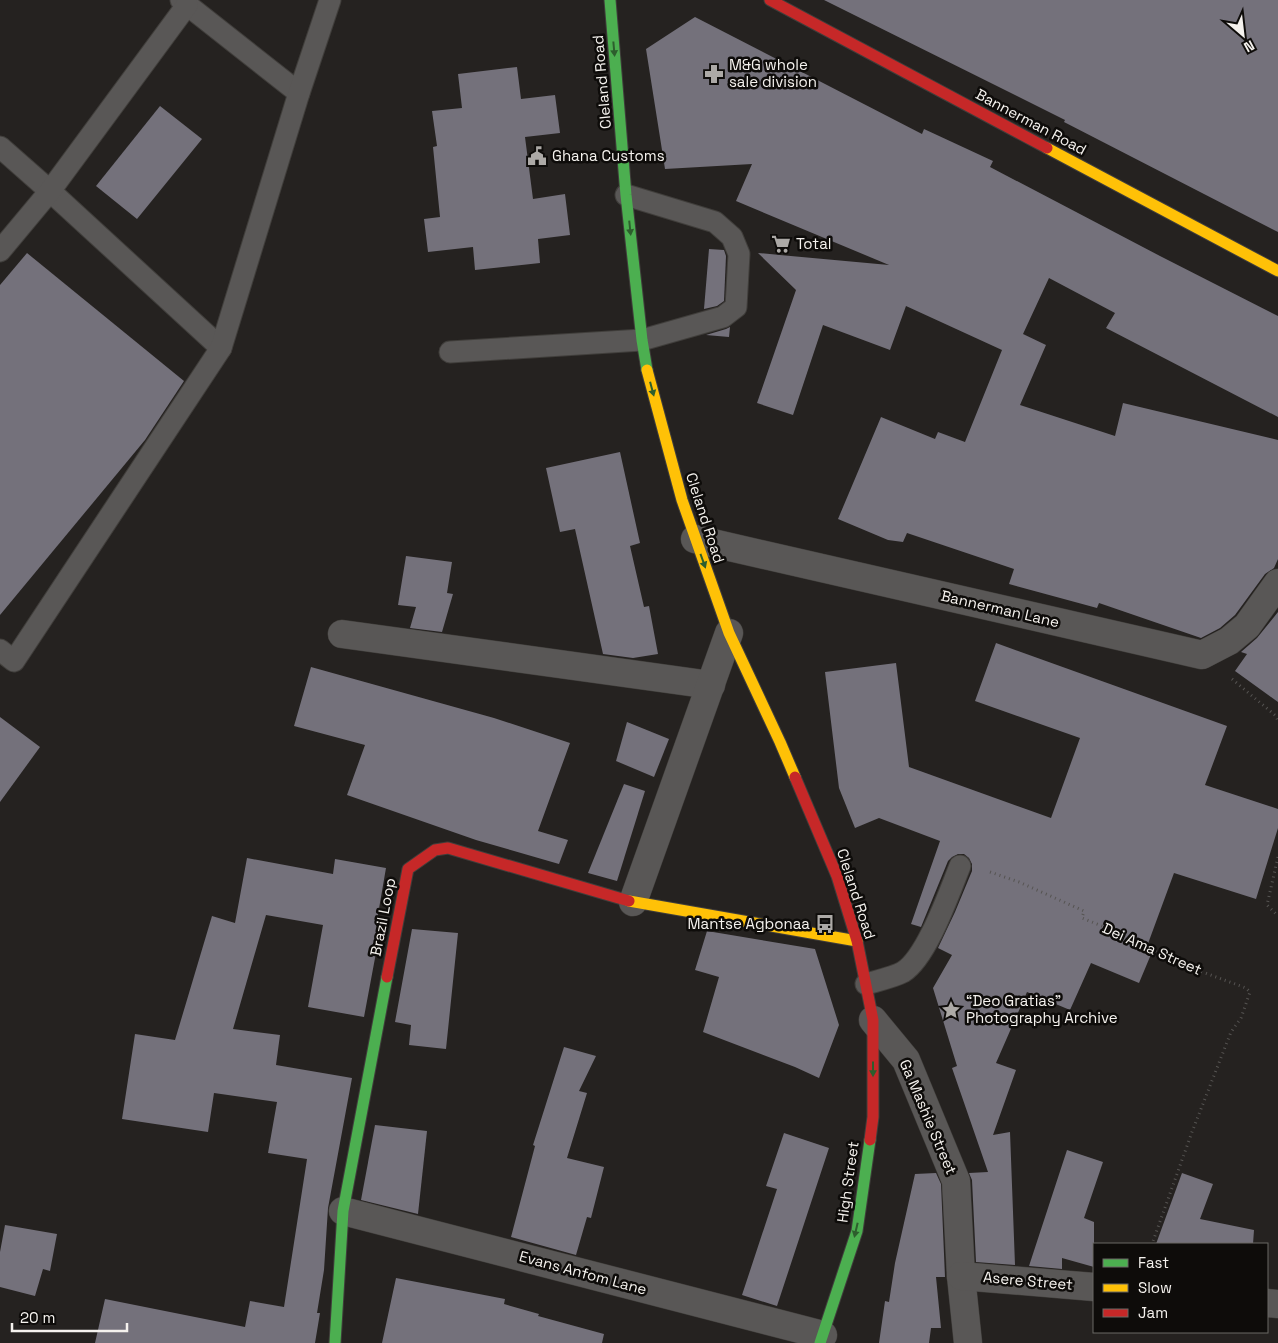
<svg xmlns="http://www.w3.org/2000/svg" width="1278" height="1343" viewBox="0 0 1278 1343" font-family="'Space Grotesk',sans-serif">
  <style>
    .building { fill: #74717b }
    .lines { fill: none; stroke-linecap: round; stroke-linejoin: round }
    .lane-casing { stroke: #403e3b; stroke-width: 23 }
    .street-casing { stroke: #403e3b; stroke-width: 29 }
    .fast-casing { stroke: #403e3b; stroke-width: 13 }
    .slow-casing { stroke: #403e3b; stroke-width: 13 }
    .jam-casing { stroke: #403e3b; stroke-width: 13 }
    .path { stroke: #565452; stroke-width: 3; stroke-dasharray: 1 4; stroke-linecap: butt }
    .lane { stroke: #595756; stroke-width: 21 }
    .street { stroke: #595756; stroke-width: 28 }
    .fast { stroke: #4caf50; stroke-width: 11 }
    .slow { stroke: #ffc107; stroke-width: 11 }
    .jam { stroke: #c62828; stroke-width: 11 }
    .oneway { fill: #2d5e2d }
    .labels { text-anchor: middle; stroke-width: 5; stroke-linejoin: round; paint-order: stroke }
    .poi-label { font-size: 15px; fill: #f5f2ee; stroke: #0e0c0a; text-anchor: start }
    .street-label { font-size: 15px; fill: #f5f2ee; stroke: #0e0c0a }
  </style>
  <rect width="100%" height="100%" fill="#252220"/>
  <!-- building -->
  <g class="building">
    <polygon points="824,0 1278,0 1278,232 1064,122 1065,120"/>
    <polygon points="695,17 922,134 924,129 993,161 990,167 1160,256 1278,316 1278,417 1106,328 1115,313 1049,278 1023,334 1046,345 1020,405 1115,436 1123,403 1278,440 1278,559 1274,568 1265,574 1235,615 1220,628 1201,638 1099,603 1097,608 1009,584 1014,569 907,533 903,542 888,540 838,519 881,417 935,439 938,432 965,442 1002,350 906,306 890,350 823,325 793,415 757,403 796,290 758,253 889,265 736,201 752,164 665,169 646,49"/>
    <polygon points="517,67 521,99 555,95 560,133 525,137 533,199 565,194 570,235 538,239 540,263 475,270 473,247 428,252 424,219 440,217 433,147 437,146 432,111 462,108 458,74"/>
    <polygon points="160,106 202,139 137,219 96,186"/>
    <polygon points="709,249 724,250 726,256 724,301 717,306 704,309"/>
    <polygon points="27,253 184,381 145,440 0,615 0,285"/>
    <polygon points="730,327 729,337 706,335 726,329"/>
    <polygon points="620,452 640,543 630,546 644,607 649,606 658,654 633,658 603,654 575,529 560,532 546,468"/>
    <polygon points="406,556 452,562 447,593 453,594 442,632 410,628 416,607 398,605"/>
    <polygon points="1278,612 1278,702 1235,671 1247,654 1241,652 1257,638"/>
    <polygon points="996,643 1227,726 1205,785 1278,809 1278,828 1256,899 1174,873 1146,949 1152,952 1139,983 1091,963 1070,1010 1027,992 996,1063 1016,1070 993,1135 1010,1132 1015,1265 976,1262 972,1180 969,1173 988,1172 952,1068 957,1066 933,988 952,955 938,948 955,912 972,871 972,864 969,858 964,854 958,854 952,857 948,861 921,927 911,924 940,841 879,818 855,828 839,788 825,672 896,663 909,767 1051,818 1080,738 975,701"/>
    <polygon points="311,667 494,718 570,743 538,831 568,840 559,864 476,840 347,795 365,745 294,726"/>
    <polygon points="0,717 40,747 0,802"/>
    <polygon points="627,722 669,739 654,777 616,761"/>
    <polygon points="624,784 645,791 617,881 588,873"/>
    <polygon points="247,858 333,874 335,859 386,868 376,926 381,926 364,1017 308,1007 323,925 266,915 233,1029 280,1035 276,1065 352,1078 328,1208 324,1270 317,1313 320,1313 315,1343 95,1343 105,1299 245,1327 250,1301 284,1307 307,1159 268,1153 277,1102 214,1093 208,1132 122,1119 135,1034 175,1040 212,916 235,923"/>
    <polygon points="412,929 458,933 446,1049 409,1045 411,1025 395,1022"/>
    <polygon points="707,931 815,949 839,1025 819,1078 795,1067 703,1032 719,977 695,970"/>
    <polygon points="564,1047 596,1056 579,1091 587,1093 567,1158 604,1167 591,1218 587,1217 576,1255 511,1237 535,1146 533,1145"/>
    <polygon points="375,1125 427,1131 418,1214 361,1200"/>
    <polygon points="784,1133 829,1148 777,1306 742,1295 777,1189 766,1186"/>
    <polygon points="1067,1150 1103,1162 1084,1218 1094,1222 1094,1267 1062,1258 1062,1269 1029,1266"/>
    <polygon points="936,1173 941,1184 945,1277 936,1277 941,1328 931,1328 929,1343 879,1343 885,1301 889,1302 895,1263 915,1174"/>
    <polygon points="1182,1173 1213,1184 1200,1219 1254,1230 1253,1244 1156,1244"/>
    <polygon points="5,1225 57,1234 50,1271 43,1269 35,1296 0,1287 0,1252"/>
    <polygon points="396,1278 505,1299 504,1304 539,1314 538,1316 604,1334 602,1343 382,1343"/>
  </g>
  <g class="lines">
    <!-- lane casing -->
    <g class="lane-casing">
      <g id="lane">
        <polyline points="181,0 299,93"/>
        <polyline points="0,147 50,191 221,348"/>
        <polyline points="0,251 50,191 187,5"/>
        <polyline points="450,352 642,340 723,317 736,307 739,254 732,237 715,222 626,195"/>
        <polyline points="0,650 14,661 221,348 299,93 330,0"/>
        <path d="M866,984C876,981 894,977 903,972C927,957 949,893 960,866"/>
      </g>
    </g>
    <!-- street casing -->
    <g class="street-casing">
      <g id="street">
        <polyline points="695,539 1202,655 1229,641 1247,626 1278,583"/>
        <polyline points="342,634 711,685"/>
        <polyline points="633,902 729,633"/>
        <polyline points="873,1020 906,1060 956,1181 961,1276 968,1343"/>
        <polyline points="343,1211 823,1335"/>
        <polyline points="961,1276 1094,1287"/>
        <polyline points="1267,1303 1278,1304"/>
      </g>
    </g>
    <!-- fast casing -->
    <g class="fast-casing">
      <g id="fast">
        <polyline points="610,0 626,195 642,340 647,370"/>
        <polyline points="335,1343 343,1211 387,977"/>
        <polyline points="820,1343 857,1231 870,1140"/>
      </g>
    </g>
    <!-- slow casing -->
    <g class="slow-casing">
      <g id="slow">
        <polyline points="1047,148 1278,271"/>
        <polyline points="647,370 682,500 729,633 780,742 795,777"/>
        <polyline points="629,901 857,941"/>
      </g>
    </g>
    <!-- jam casing -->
    <g class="jam-casing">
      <g id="jam">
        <polyline points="770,0 1047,148"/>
        <polyline points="795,777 837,876 857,941 873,1020 873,1117 870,1140"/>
        <polyline points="387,977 408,869 435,850 448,848 629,901"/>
      </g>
    </g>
    <!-- path -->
    <g class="path">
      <polyline points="1232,679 1276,716 1278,721"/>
      <polyline points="1278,857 1267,905 1278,916"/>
      <polyline points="990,872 1019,882 1084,911 1082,918 1119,933 1178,963 1246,988 1250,992 1241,1018 1231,1032 1192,1132 1152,1244"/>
    </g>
    <!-- lane -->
    <use href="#lane" class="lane"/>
    <!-- street -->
    <use href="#street" class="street"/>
    <!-- fast -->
    <use href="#fast" class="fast"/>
    <!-- slow -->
    <use href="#slow" class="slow"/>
    <!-- jam -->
    <use href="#jam" class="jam"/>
  </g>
  <!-- one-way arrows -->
  <defs><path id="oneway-solid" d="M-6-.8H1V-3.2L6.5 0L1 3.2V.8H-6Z" transform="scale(1.25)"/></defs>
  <g class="oneway">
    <use href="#oneway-solid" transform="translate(614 49) rotate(85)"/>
    <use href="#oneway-solid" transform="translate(630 228) rotate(84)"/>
    <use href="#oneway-solid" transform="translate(652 389) rotate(75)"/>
    <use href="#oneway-solid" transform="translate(703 561) rotate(70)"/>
    <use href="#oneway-solid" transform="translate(873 1069) rotate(90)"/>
    <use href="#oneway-solid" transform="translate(856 1230) rotate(103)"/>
  </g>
  <!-- icons -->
  <defs>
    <g id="pharmacy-bare" transform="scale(1.5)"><path d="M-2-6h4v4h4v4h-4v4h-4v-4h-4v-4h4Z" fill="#aca9a6" stroke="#0e0c0a" stroke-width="2.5" paint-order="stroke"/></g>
    <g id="civic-bare" transform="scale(1.5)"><path d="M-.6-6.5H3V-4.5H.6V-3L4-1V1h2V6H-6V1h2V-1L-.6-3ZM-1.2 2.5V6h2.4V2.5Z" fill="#aca9a6" stroke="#0e0c0a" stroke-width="2.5" paint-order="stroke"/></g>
    <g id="supermarket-bare" transform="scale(1.5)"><path d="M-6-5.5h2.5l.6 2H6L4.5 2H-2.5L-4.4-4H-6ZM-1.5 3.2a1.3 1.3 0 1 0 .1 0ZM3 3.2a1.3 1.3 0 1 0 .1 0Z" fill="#aca9a6" stroke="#0e0c0a" stroke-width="2.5" paint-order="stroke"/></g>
    <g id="bus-bare" transform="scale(1.5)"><path d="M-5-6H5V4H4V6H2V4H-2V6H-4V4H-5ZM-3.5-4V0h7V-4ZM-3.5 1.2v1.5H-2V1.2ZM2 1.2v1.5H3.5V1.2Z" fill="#aca9a6" stroke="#0e0c0a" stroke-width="2.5" paint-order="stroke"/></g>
    <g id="sight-bare" transform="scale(1.5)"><path d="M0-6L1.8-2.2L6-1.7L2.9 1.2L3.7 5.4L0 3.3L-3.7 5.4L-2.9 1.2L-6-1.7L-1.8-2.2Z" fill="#aca9a6" stroke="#0e0c0a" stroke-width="2.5" paint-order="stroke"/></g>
  </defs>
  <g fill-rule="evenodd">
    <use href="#pharmacy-bare" x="714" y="74"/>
    <use href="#civic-bare" x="537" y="156"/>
    <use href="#supermarket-bare" x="781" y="244"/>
    <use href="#bus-bare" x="825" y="924"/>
    <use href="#sight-bare" x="951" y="1010"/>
  </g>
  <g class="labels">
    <!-- poi labels -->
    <g class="poi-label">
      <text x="729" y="70">M&amp;G whole<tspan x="729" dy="17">sale division</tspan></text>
      <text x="552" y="161">Ghana Customs</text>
      <text x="796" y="249">Total</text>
      <text x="810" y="929" text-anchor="end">Mantse Agbonaa</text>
      <text x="966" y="1006">“Deo Gratias”<tspan x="966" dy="17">Photography Archive</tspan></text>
    </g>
    <!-- street labels -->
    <g class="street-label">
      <text transform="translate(602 82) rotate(-95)" y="5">Cleland Road</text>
      <text transform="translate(1031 122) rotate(28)" y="5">Bannerman Road</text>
      <text transform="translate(705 518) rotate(72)" y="5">Cleland Road</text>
      <text transform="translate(1000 609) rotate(13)" y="5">Bannerman Lane</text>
      <text transform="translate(856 894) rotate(72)" y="5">Cleland Road</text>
      <text transform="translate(383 917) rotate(-79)" y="5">Brazil Loop</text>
      <text transform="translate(1152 949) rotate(24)" y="5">Dei Ama Street</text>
      <text transform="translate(928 1117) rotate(67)" y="5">Ga Mashie Street</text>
      <text transform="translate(848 1182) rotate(-82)" y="5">High Street</text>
      <text transform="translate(583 1273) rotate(15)" y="5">Evans Anfom Lane</text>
      <text transform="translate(1028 1281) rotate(5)" y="5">Asere Street</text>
    </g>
  </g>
  <!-- legend -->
  <rect x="1093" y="1243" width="175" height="90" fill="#0e0c0a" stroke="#6a6865"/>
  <rect x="1103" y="1259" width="25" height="8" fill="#4caf50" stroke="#6a6865"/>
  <text x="1138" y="1268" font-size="15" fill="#f5f2ee">Fast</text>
  <rect x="1103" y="1284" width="25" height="8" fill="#ffc107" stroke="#6a6865"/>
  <text x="1138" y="1293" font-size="15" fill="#f5f2ee">Slow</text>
  <rect x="1103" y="1309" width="25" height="8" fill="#c62828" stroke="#6a6865"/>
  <text x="1138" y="1318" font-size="15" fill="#f5f2ee">Jam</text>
  <!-- north arrow -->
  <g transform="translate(1243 35) rotate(152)" stroke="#0e0c0a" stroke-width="4" paint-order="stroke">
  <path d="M0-4L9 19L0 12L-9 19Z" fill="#f5f2ee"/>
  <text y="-8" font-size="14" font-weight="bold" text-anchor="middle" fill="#f5f2ee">N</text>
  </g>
  <!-- scale -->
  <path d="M12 1323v8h115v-8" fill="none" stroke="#f5f2ee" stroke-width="2.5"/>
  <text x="20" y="1323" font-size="15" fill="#f5f2ee" stroke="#0e0c0a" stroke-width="4" paint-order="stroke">20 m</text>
</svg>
